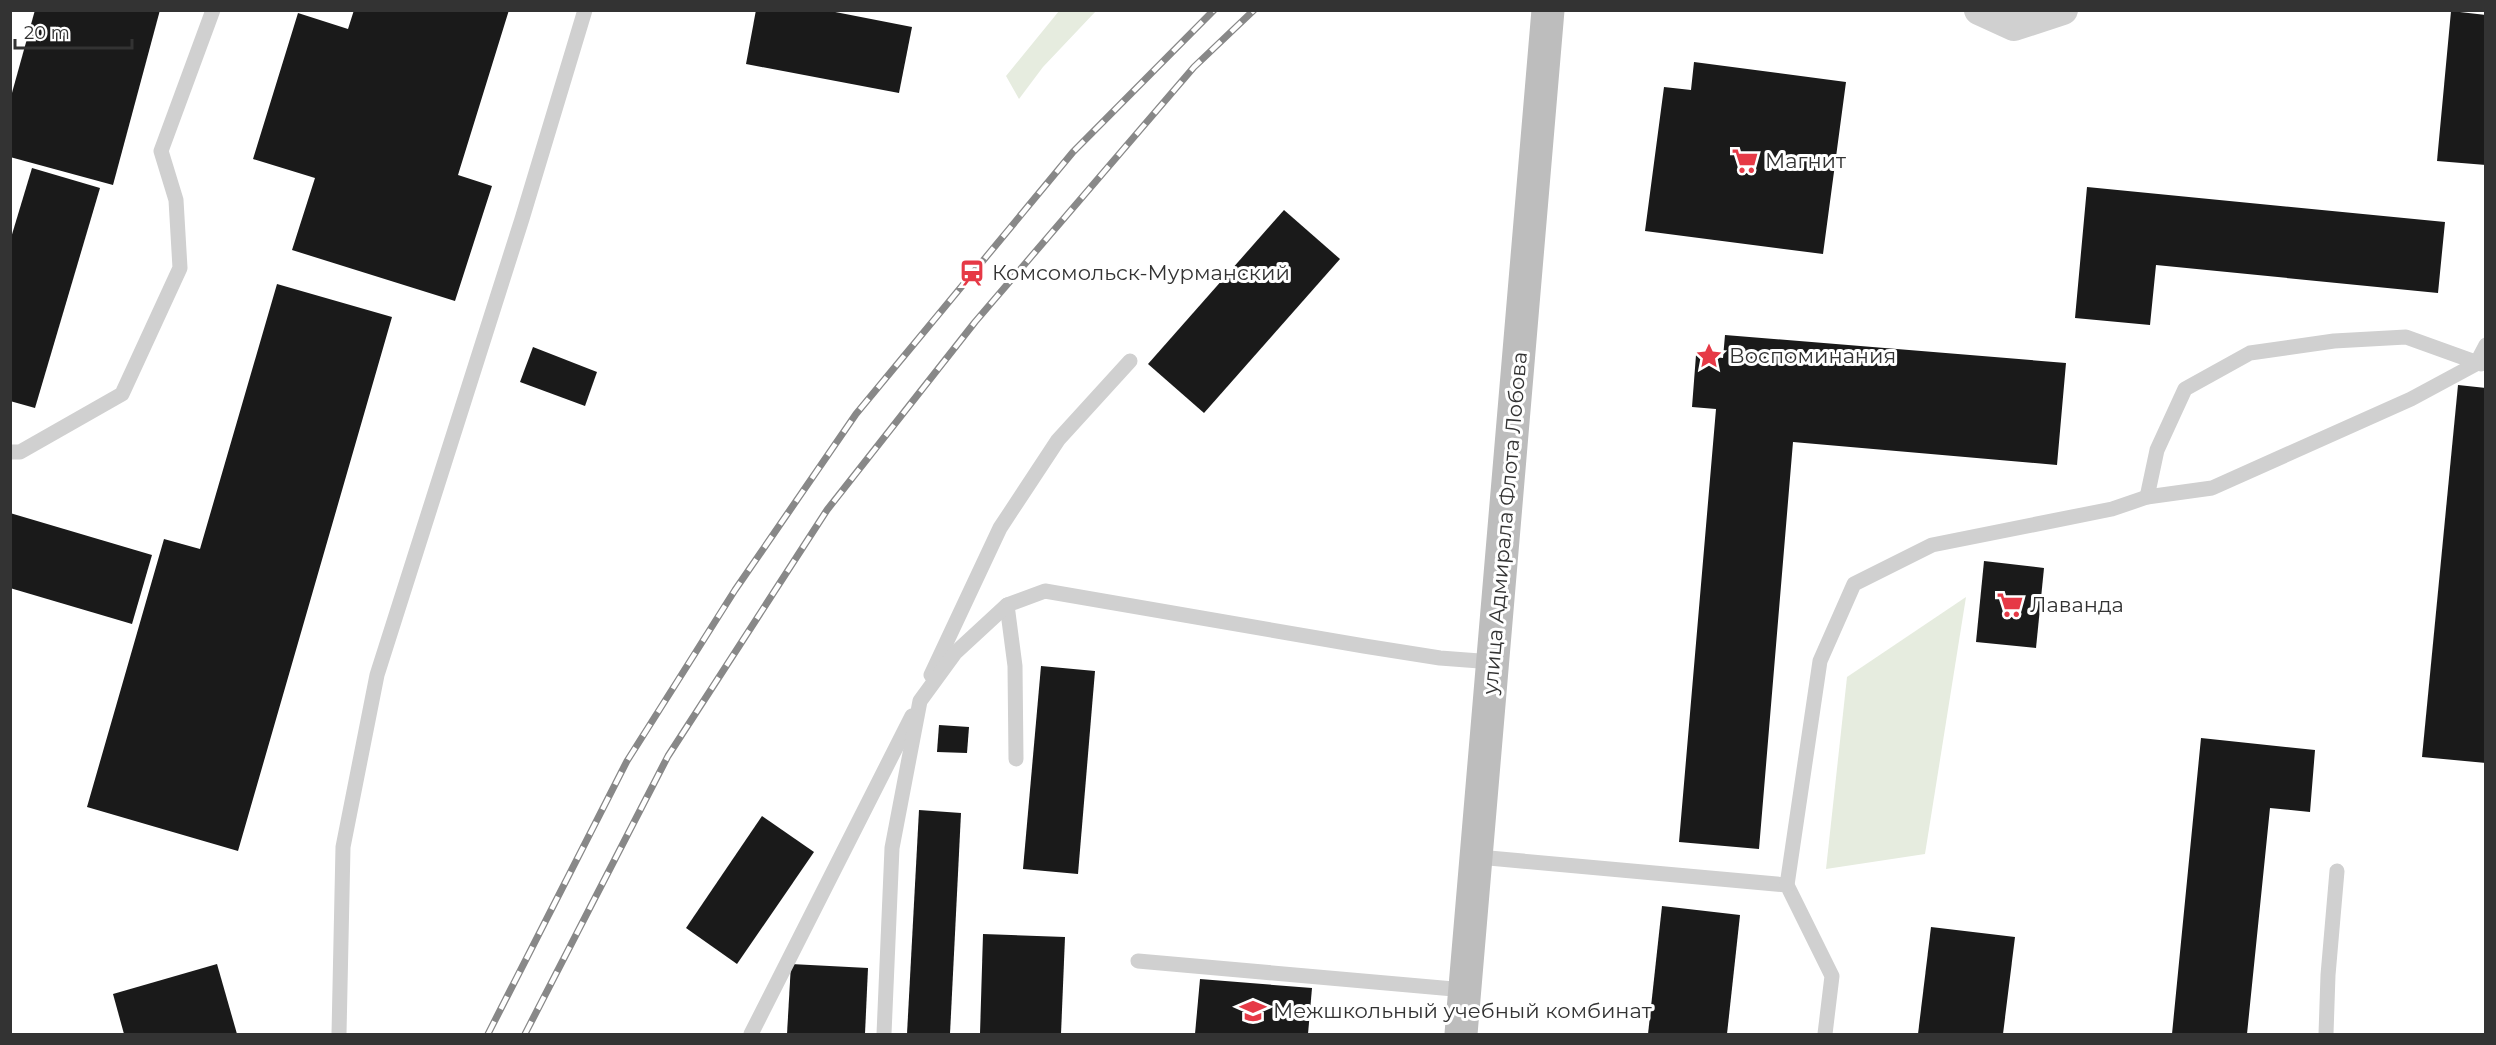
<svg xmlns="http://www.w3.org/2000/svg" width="2496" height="1045" viewBox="0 0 2496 1045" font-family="Montserrat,sans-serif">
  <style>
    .green { fill: #e6ecdf }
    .building { fill: #1a1a1a }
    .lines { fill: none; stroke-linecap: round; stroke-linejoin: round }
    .lane { stroke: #d0d0d0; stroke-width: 15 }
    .street { stroke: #d0d0d0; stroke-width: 30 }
    .secondary { stroke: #bdbdbd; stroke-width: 33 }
    .rail-casing { stroke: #888; stroke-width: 7 }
    .rail { stroke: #fff; stroke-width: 4.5; stroke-dasharray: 14; stroke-linecap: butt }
    .labels { text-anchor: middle; stroke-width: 6; stroke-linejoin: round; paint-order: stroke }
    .poi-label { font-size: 21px; fill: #333; stroke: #fff; text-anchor: start }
    .street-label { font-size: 21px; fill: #333; stroke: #fff }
  </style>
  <rect width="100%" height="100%" fill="#fff"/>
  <!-- green -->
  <g class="green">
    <polygon points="1059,11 1096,11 1043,67 1019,99 1006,76"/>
    <polygon points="1966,597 1925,854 1826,869 1847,677"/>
  </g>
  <!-- building -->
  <g class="building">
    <polygon points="35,10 160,10 113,185 10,157 10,100"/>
    <polygon points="354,10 509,10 458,175 492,186 455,301 292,250 315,178 253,159 298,13 348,29"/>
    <polygon points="756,10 825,10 912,27 899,93 746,64"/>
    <polygon points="2451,11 2486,15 2486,165 2437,161"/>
    <polygon points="1694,62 1846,82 1823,254 1645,231 1664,87 1691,90"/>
    <polygon points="32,168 100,188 35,408 10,401 10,241"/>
    <polygon points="2087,187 2445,222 2438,293 2156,265 2150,325 2075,318"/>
    <polygon points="1284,210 1340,259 1204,413 1148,364"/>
    <polygon points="277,284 392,317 238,851 87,807 164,539 200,549"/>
    <polygon points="1725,335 2066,363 2057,465 1793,442 1759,849 1679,842 1716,409 1692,407 1696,355 1723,358"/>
    <polygon points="533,347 597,372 585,406 520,382"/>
    <polygon points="2458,385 2486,388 2486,763 2422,757"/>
    <polygon points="10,513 152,555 132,624 10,588"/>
    <polygon points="1984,561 2044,568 2036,648 1976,642"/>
    <polygon points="1041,666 1095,671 1078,874 1023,869"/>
    <polygon points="939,725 969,727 967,753 937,752"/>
    <polygon points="2201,738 2315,750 2310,812 2270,808 2247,1034 2172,1034"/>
    <polygon points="919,810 961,813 950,1034 907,1034"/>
    <polygon points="762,816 814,852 737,964 686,928"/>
    <polygon points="1662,906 1740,915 1727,1034 1648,1034"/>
    <polygon points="1931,927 2015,937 2003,1034 1918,1034"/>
    <polygon points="983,934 1065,937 1061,1034 980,1034"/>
    <polygon points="217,964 237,1034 124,1034 113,994"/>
    <polygon points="791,964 868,968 865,1034 787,1034"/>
    <polygon points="1200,979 1312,988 1308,1034 1195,1034"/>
  </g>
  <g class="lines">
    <!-- lane -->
    <g class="lane">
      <polyline points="10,452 20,452 122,394 180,268 176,200 161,151 213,10"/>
      <polyline points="2147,497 2157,450 2185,389 2250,353 2334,341 2406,337 2481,364"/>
      <polyline points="1007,605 1015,666 1016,759"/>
      <polyline points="931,675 1000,528 1058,440 1130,361"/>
      <polyline points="1478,857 1787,885 1832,976 1825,1034"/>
      <polyline points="1787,885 1820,661 1854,584 1932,545 2112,509 2147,497 2212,488 2411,399 2476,364 2486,345"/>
      <polyline points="1138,961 1465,990"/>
      <polyline points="339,1034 343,847 377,675 522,219 585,10"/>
      <polyline points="751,1034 912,716"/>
      <polyline points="884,1034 892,848 920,701 955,653 1007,605 1045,591 1364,646 1440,658 1493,662"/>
      <polyline points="2326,1034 2328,975 2337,871"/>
    </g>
    <!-- street -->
    <polyline class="street" points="1979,10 2014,26 2063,10"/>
    <!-- secondary -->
    <polyline class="secondary" points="1461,1034 1548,10"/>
    <!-- rail casing -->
    <g class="rail-casing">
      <g id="rail">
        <polyline points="488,1034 627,761 735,590 856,414 1073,152 1214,10"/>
        <polyline points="525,1034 668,756 827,510 975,322 1194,67 1254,10"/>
      </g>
    </g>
    <!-- rail -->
    <use href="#rail" class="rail"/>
  </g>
  <!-- icons -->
  <defs>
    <g id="supermarket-bare" transform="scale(2.07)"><path d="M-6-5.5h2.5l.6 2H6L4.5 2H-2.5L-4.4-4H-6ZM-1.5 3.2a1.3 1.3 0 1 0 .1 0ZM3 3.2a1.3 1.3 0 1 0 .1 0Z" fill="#e63946" stroke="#fff" stroke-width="2.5" paint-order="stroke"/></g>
    <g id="station-bare" transform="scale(2.07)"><path d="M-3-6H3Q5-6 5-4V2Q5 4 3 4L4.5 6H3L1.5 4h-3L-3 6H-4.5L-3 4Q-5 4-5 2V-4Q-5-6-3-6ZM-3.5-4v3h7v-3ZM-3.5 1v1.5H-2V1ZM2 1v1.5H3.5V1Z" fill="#e63946" stroke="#fff" stroke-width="2.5" paint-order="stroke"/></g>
    <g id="sight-bare" transform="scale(2.07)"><path d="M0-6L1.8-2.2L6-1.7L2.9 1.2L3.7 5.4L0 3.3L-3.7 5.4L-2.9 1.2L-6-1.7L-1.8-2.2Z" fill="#e63946" stroke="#fff" stroke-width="2.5" paint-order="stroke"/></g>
    <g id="university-bare" transform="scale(2.07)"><path d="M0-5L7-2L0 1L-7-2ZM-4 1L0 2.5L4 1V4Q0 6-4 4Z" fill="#e63946" stroke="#fff" stroke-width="2.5" paint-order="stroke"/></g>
  </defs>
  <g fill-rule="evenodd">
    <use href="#supermarket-bare" x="1745" y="161"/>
    <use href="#station-bare" x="972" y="273"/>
    <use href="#sight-bare" x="1709" y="356"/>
    <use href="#supermarket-bare" x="2010" y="605"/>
    <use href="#university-bare" x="1253" y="1011"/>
  </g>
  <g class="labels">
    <!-- poi labels -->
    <g class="poi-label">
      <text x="1765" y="168">Магнит</text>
      <text x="992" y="280">Комсомольск-Мурманский</text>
      <text x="1729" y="363">Воспоминания</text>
      <text x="2030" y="612">Лаванда</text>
      <text x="1273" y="1018">Межшкольный учебный комбинат</text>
    </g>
    <!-- street labels -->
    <g class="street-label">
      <text transform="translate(1505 523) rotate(-85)" y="7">улица Адмирала Флота Лобова</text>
    </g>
  </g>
  <!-- border -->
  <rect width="2496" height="1045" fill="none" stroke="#333333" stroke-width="24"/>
  <!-- scale -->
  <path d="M15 39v9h117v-9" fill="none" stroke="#333333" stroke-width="3"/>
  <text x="24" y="39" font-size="18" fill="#333333" stroke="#ffffff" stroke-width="4.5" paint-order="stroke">20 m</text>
</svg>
